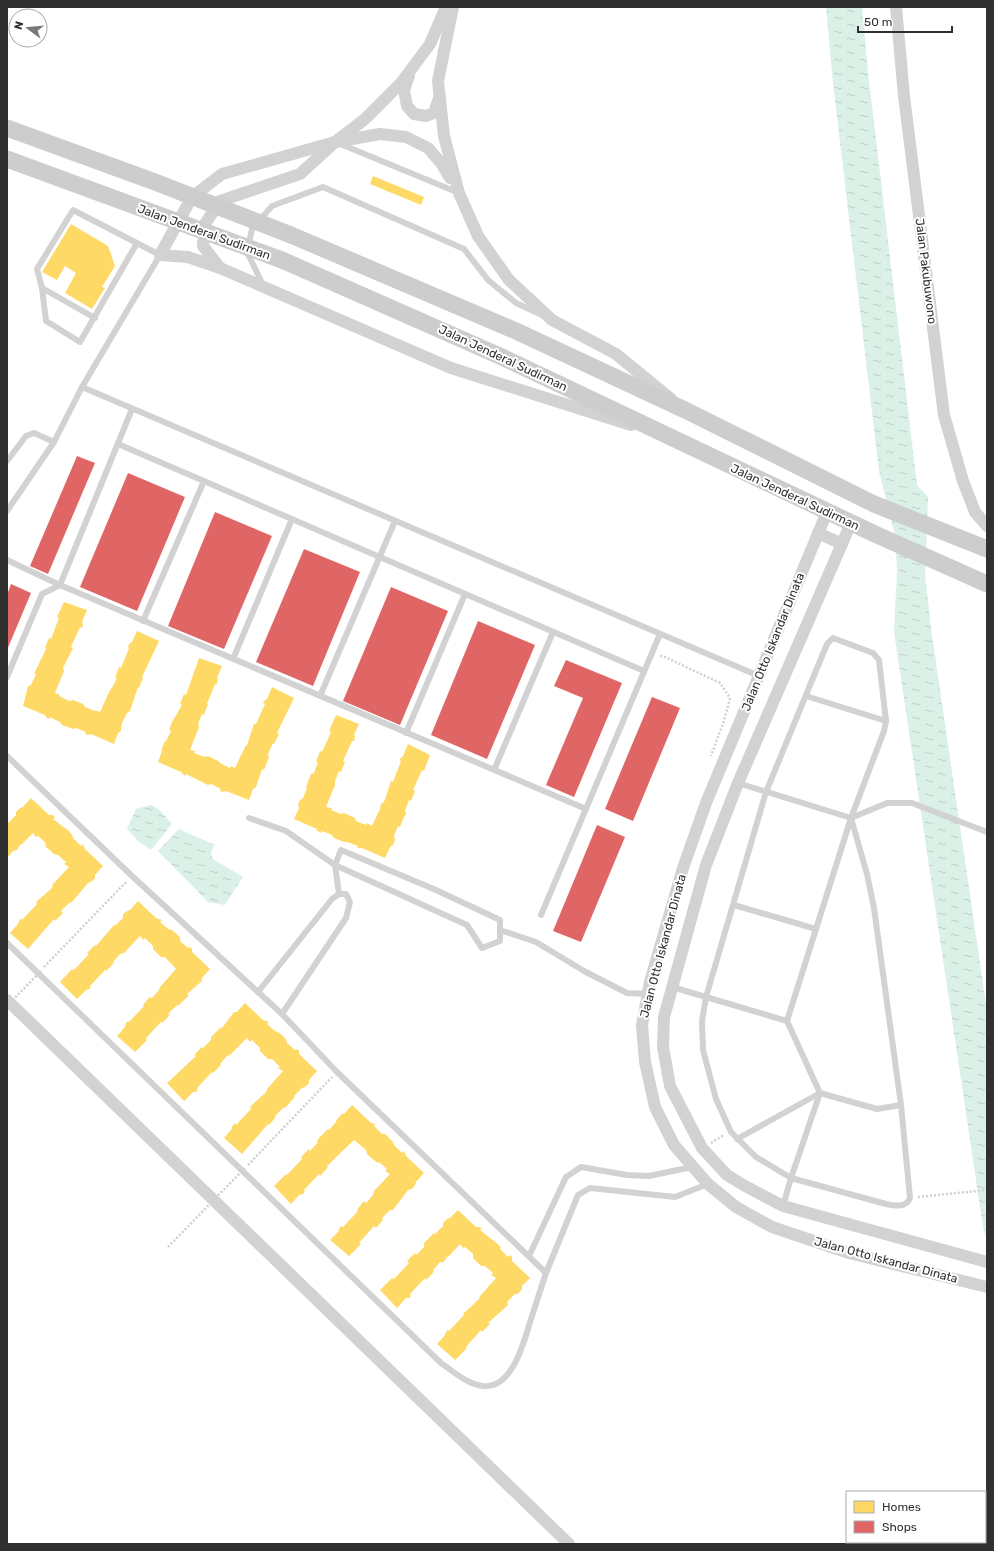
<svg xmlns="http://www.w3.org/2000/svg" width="994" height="1551" viewBox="0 0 994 1551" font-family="Rubik,sans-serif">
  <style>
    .water { fill: url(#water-ripples) }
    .homes { fill: #ffd966 }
    .shops { fill: #e06666 }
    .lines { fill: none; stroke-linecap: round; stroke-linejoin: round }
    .path { stroke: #d0d0d0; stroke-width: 2.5; stroke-dasharray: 2 2; stroke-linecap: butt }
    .lane { stroke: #d2d2d2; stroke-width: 6 }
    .street { stroke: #d2d2d2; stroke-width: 12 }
    .secondary { stroke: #cdcdcd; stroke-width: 17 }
    .path-bridge { stroke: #d0d0d0; stroke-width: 2.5; stroke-dasharray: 2 2; stroke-linecap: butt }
    .secondary-bridge { stroke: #cdcdcd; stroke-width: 17 }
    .labels { text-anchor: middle; stroke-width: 4; stroke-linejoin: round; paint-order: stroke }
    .street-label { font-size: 12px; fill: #303030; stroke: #fff }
  </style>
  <defs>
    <pattern id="water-ripples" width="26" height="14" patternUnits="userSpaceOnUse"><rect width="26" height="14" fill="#dbf1e7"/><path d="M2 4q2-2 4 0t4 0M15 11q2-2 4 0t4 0" fill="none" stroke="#bccfc6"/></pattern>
  </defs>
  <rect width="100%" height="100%" fill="#fff"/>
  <!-- water -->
  <g class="water">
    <polygon points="826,7 862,7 868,72 917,485 928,497 925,575 931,628 987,1011 987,1241 983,1227 894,632 897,570 895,535 879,471 833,83"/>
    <path d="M151,805C161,809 166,817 172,824L151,850L139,842L127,829L136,809Z"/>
    <path d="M179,829L215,845C211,850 210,853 213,859L243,877L225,905L208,902L158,851Z"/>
  </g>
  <!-- homes -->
  <g class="homes">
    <polygon points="373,176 424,197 421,205 370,184"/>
    <polygon points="71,224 108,246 115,266 102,287 105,288 92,309 65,293 76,273 65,266 57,280 42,272"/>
    <polygon points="64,602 87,610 82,622 83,625 82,628 80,627 71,647 73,648 63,668 64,671 55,693 60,695 59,696 69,701 73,700 83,704 85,707 95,711 95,710 100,712 110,690 112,688 117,678 115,678 119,667 121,668 129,648 128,647 129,644 132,642 137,631 159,641 142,677 143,678 139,688 138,687 130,711 128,713 127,713 122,723 121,731 118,733 114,744 91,734 88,735 85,734 86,732 76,728 73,729 62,725 60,722 50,717 50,719 47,718 45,715 23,706 28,686 31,685 36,674 34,674 46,649 45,648 46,645 49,638 51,639 59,618 57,617"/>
    <polygon points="199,658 222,666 217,678 218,679 217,684 215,684 207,704 208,704 205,712 204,715 202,714 198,724 199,727 190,750 195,751 194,753 205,757 208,756 218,761 220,763 230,768 231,766 235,768 245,747 247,745 254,724 256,724 265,704 263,703 264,701 267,699 272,687 294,698 277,733 279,734 274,744 273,743 268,754 269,757 264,770 262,769 256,787 253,789 249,800 226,791 223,792 220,791 221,789 211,784 208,785 186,774 185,776 181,772 158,762 162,751 162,748 164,743 166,741 171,731 169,730 172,722 182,705 180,704 184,694 186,695"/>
    <polygon points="336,715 359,724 354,735 355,736 354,741 352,741 343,761 345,762 341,772 339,771 335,781 335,785 326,807 332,808 331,810 341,814 344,813 355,818 356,821 366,825 367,823 372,826 380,809 381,804 384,802 391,781 393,782 401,761 399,760 403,756 408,744 430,755 424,771 422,770 413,790 415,791 411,801 409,800 405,811 406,814 403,819 400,827 398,826 394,836 395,840 393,845 390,847 385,858 362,848 357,848 358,846 347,842 344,842 334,838 332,835 322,831 321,833 316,830 317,829 294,819 299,808 298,805 300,800 303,798 307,788 306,787 311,774 314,773 318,762 316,762 320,751 322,752 331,732 329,731"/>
    <polygon points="31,798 49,815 53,815 55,818 53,819 69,831 72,835 73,838 81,846 83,844 85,849 103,866 95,875 95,878 91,882 88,883 72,902 69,903 61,911 63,913 55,921 54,919 28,949 10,933 18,924 19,921 21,918 22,920 37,904 36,902 52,888 53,884 69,867 64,864 66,862 58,855 54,854 46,847 45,844 46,843 38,836 36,837 33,833 22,844 20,845 17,850 13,851 7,858 7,822 8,823 16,815 16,812 20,808 23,807"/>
    <polygon points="138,901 156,918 162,920 160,922 168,929 172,930 180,937 180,941 188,948 190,947 192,949 192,952 210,969 202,978 202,981 187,994 189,995 179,1005 176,1006 168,1014 170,1015 162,1023 161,1022 146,1038 147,1040 135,1052 117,1036 125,1027 126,1023 128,1021 129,1022 144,1006 143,1005 148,999 150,997 152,998 159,990 160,987 176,969 165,957 161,957 153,949 153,946 145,938 143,940 140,936 124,953 120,954 113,962 114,963 106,971 105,970 90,986 91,987 89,989 86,990 77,999 60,982 72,969 74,970 89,954 87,953 95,945 96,946 114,925 115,926 123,918 123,914 127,911 130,910"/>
    <polygon points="245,1003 263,1020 269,1022 267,1024 275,1031 278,1032 283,1036 286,1039 287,1043 295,1050 297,1049 299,1051 299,1054 317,1071 309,1080 309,1083 305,1087 302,1088 294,1096 295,1097 286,1107 283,1108 275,1116 276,1117 269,1125 268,1124 242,1154 224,1138 232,1129 231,1128 235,1123 236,1125 251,1109 250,1107 252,1105 266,1092 267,1089 283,1071 278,1068 280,1067 272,1059 268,1059 260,1051 260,1048 252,1040 250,1042 247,1038 230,1055 227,1056 220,1064 221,1065 213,1073 212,1072 197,1088 198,1089 196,1092 193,1092 184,1101 167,1083 196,1056 194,1055 202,1047 203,1048 211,1040 211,1037 221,1027 222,1028 234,1012 237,1012"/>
    <polygon points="352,1105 370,1122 376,1125 374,1126 382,1134 385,1134 393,1142 394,1145 402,1153 403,1151 405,1153 406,1156 424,1173 416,1182 415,1185 412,1189 408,1190 393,1210 390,1210 382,1218 383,1220 376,1228 374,1226 359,1243 361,1244 349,1256 330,1240 339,1231 338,1230 341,1226 343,1227 358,1211 357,1210 359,1207 364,1201 366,1203 373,1195 374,1191 390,1174 385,1171 387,1169 379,1162 378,1163 375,1161 367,1154 366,1150 354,1140 327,1166 328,1167 320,1176 319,1174 304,1190 305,1192 303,1194 301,1195 300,1194 291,1204 274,1186 286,1174 287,1175 302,1159 301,1157 309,1149 310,1151 318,1142 317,1142 318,1139 328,1129 329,1130 336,1122 337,1119 343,1113 344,1114"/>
    <polygon points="458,1210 476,1227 480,1227 482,1229 480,1230 498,1244 501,1248 500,1249 508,1257 510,1255 512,1257 512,1261 530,1278 522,1286 522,1289 518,1294 515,1294 507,1302 508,1304 507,1306 488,1323 490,1324 482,1332 481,1330 466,1347 467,1348 455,1360 437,1344 445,1335 446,1332 448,1330 449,1331 464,1315 463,1314 479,1299 480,1296 496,1278 491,1275 493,1273 485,1266 481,1266 473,1258 473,1254 465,1247 463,1248 460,1244 449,1256 447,1257 444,1262 440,1262 433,1270 434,1271 432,1274 426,1280 425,1278 410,1294 411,1296 409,1298 406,1298 397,1308 380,1290 392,1278 394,1279 409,1263 407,1261 415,1253 416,1255 424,1247 424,1243 434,1233 435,1234 443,1226 443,1223 447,1219 450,1218"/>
  </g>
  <!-- shops -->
  <g class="shops">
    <polygon points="77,456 95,463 48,574 30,566"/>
    <polygon points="128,473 185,497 137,611 80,587"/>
    <polygon points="215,512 272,536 224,649 168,626"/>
    <polygon points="304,549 360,572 313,686 256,662"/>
    <polygon points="11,584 31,593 7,650 7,595"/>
    <polygon points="391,587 448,611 400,725 343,701"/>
    <polygon points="478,621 535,645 487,759 431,735"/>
    <polygon points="566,660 622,683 574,797 546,785 583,698 554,686"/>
    <polygon points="652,697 680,708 633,821 605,809"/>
    <polygon points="597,825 625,837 581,942 553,931"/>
  </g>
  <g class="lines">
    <!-- path -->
    <g class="path">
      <polyline points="660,656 665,657 720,683 730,698 724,721 711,756"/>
      <polyline points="44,967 127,881"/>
      <polyline points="711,1143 724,1135"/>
      <polyline points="248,1165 332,1077"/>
      <polyline points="918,1197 987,1190"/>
    </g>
    <!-- lane -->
    <g class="lane">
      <polyline points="338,143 459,193"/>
      <polyline points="263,285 247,252 252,229 272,206 323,187 464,249 488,280 516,303 542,315"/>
      <polyline points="42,288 95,318"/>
      <polyline points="82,387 759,676"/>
      <polyline points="118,444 644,671"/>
      <polyline points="7,461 26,436 34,433 54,442"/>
      <polyline points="7,511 54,442 82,387 160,255 73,210 37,269 42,288 46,321 80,342 137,243"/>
      <polyline points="7,560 60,585 586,809"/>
      <polyline points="143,621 204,481"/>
      <polyline points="233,659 292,519"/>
      <polyline points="7,677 42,594 60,585 132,409"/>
      <polyline points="320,696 395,521"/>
      <polyline points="806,696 886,721"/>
      <polyline points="406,733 465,594"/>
      <path d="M7,756L132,876L282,1014L337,1072L546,1273C541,1288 536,1304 531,1319C524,1341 513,1389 483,1386C467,1384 454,1372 441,1363L7,943"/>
      <polyline points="494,770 553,632"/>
      <polyline points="738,783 851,818 887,803 912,803 987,832"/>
      <polyline points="249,818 286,831 335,865 467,925 482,948 500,941 500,920 436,890 341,850 335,865 339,894"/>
      <polyline points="734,905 816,929"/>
      <polyline points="541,915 660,634"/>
      <polyline points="500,930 536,942 584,971 627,993 648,994"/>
      <polyline points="672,987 787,1021"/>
      <polyline points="258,992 332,899 339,894 346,894 350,902 346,918 282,1014"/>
      <polyline points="737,1139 820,1093 877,1109 901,1105"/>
      <path d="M783,1206L791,1178L820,1093L787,1021L851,818L884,731L886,721L879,660L873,653L833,638L827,644L766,792L706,997L702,1021L703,1050L716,1099L731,1132L756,1157L791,1178L886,1204C895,1206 906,1208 910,1198L901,1105L874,908L867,874L851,818"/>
      <polyline points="529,1256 566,1177 581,1167 627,1175 649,1176 692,1167"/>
      <polyline points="546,1273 578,1195 590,1188 675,1197 708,1184"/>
    </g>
    <!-- street -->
    <g class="street">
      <polyline points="446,7 430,44 401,83 365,119 335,142 222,174 192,197 160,255 188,257 220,268 451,368 631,425"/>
      <polyline points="453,7 438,81 444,136 459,193 478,236 509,280 552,320 616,354 671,399"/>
      <polyline points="896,7 904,96 944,415 963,481 975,512 987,526"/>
      <polyline points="409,76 404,90 407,106 414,114 426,116 434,113 439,98"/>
      <polyline points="220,268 203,246 205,224 220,201 300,174 335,142 380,134 406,137 428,148 441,163 450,178"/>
      <polyline points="827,512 706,803 683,868 650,982 642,1025 645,1062 655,1107 674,1145 708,1184 736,1207 772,1227 849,1253 987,1287"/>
      <polyline points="851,523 738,783 706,865 664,1017 663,1047 670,1086 702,1148 727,1175 745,1186 783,1206 987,1262"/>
      <polyline points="818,533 842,544"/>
      <polyline points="7,1000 569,1544"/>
    </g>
    <!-- secondary -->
    <g class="secondary">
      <polyline points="291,235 516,331 685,410 874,504 987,549"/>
      <polyline points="282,260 502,357 877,535 987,584"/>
    </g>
    <!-- path-bridge -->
    <g class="path-bridge">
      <polyline points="7,1006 41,971"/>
      <polyline points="168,1247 246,1167"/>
    </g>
    <!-- secondary-bridge -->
    <g class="secondary-bridge">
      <polyline points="7,128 155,182 291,235"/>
      <polyline points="7,159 282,260"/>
    </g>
  </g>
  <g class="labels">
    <!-- street labels -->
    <g class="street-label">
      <text transform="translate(204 232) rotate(20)" y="4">Jalan Jenderal Sudirman</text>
      <text transform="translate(926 271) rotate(83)" y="4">Jalan Pakubuwono</text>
      <text transform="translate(503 358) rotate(25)" y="4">Jalan Jenderal Sudirman</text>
      <text transform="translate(795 497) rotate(25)" y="4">Jalan Jenderal Sudirman</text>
      <text transform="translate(773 642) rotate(-68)" y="4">Jalan Otto Iskandar Dinata</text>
      <text transform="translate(663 946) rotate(-75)" y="4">Jalan Otto Iskandar Dinata</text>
      <text transform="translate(886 1260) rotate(15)" y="4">Jalan Otto Iskandar Dinata</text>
    </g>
  </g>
  <!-- border -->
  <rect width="994" height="1551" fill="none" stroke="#303030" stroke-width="16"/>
  <!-- legend -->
  <rect x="846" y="1491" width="140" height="52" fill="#ffffff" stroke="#acacac"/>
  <rect x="854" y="1501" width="20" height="12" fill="#ffd966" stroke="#acacac"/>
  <text x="882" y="1511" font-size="12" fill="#303030">Homes</text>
  <rect x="854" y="1521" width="20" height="12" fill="#e06666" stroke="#acacac"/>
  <text x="882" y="1531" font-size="12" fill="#303030">Shops</text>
  <!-- north arrow -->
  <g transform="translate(28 28) rotate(286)"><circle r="19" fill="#ffffff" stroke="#acacac"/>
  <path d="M0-3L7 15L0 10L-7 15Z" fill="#787878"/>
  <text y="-6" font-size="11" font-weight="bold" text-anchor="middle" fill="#303030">N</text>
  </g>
  <!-- scale -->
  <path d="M858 26v6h94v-6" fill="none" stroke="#303030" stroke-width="2"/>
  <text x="864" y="26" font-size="12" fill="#303030" stroke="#ffffff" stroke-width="3" paint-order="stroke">50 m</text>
</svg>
